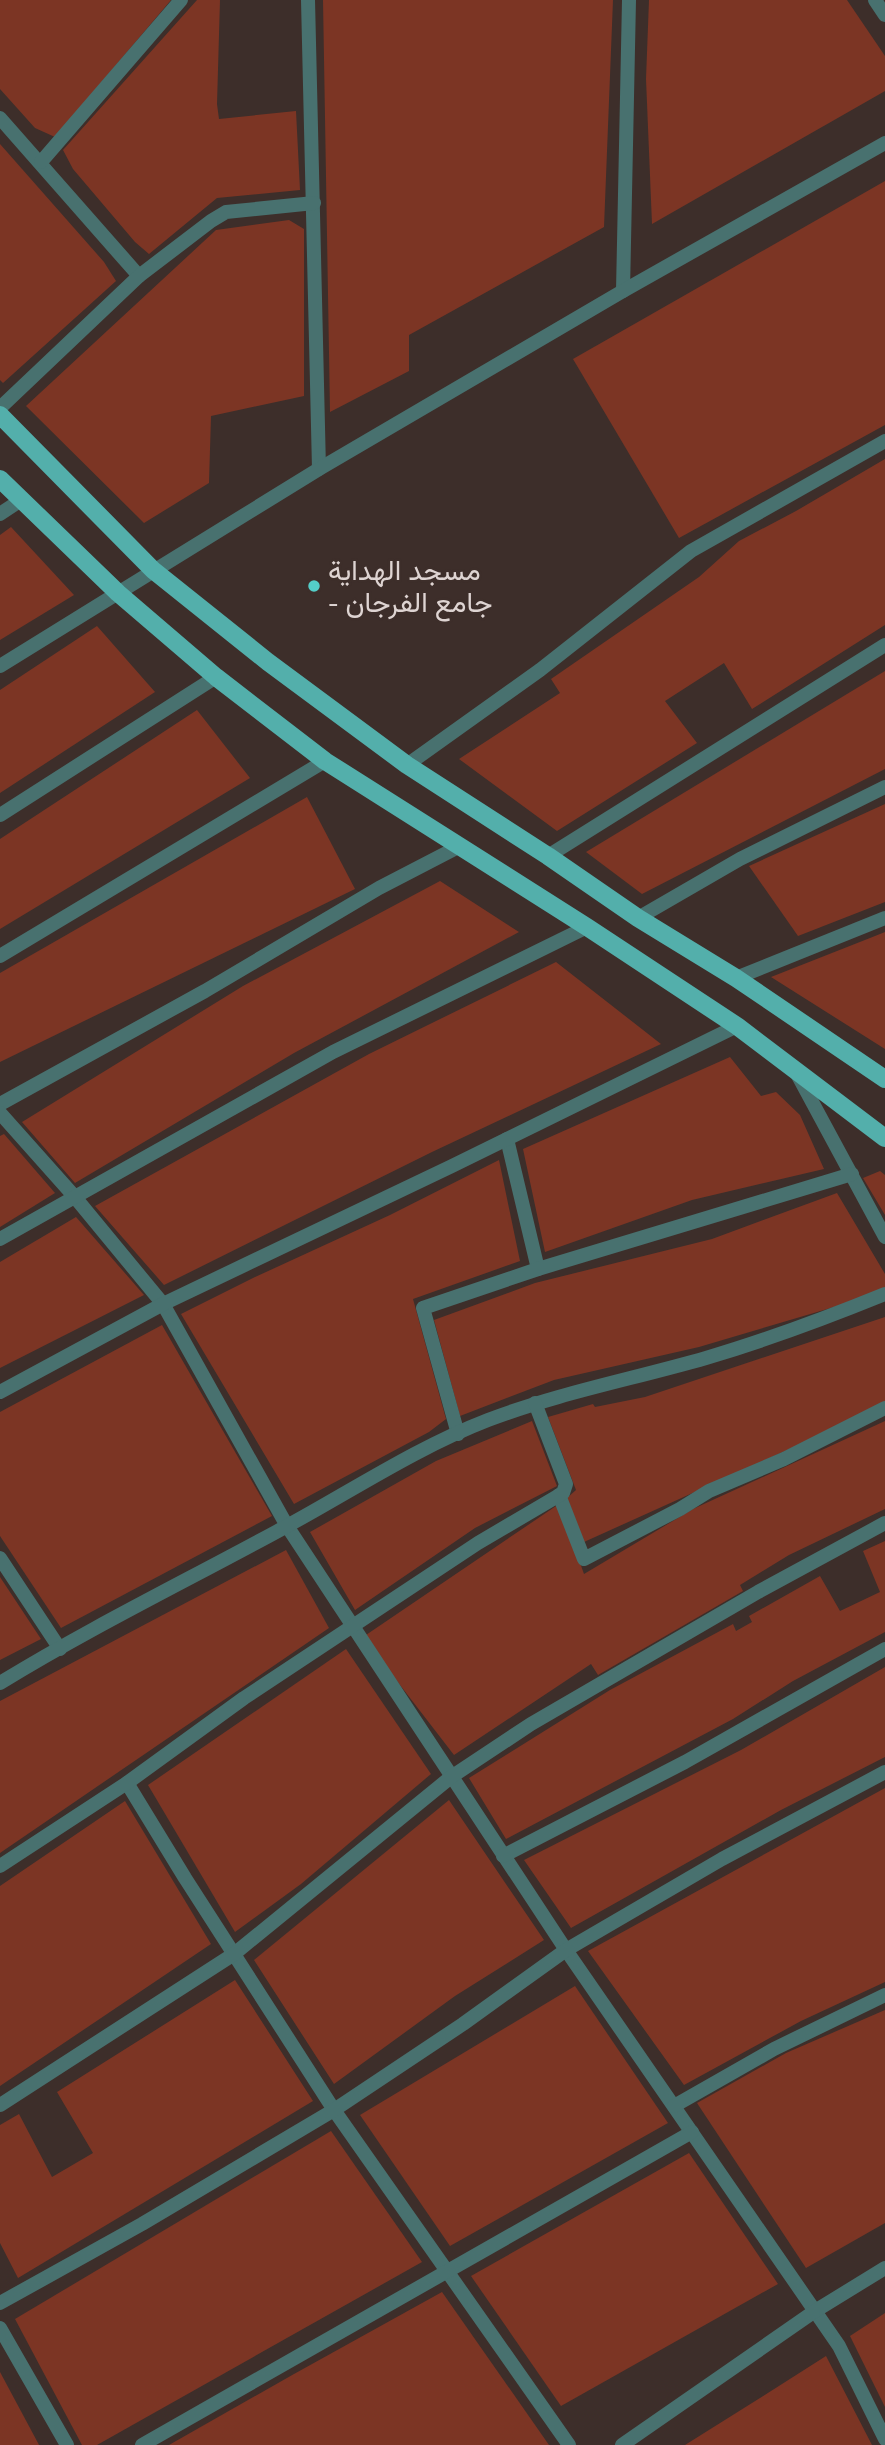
<svg xmlns="http://www.w3.org/2000/svg" width="885" height="2445" viewBox="0 0 885 2445" font-family="Spectral,Vazirmatn,serif">
  <style>
    .building { fill: #7c3524 }
    .lines { fill: none; stroke-linecap: round; stroke-linejoin: round }
    .minor { stroke: #48716f; stroke-width: 14 }
    .tertiary { stroke: #48716f; stroke-width: 14 }
    .primary { stroke: #53afab; stroke-width: 18 }
    .poi-dot { fill: #54cdc8; stroke: #3d2e2a; stroke-width: 2.5 }
    .labels { text-anchor: middle; stroke-width: 5; stroke-linejoin: round; paint-order: stroke }
    .poi-label { font-size: 28px; fill: #ded4d2; stroke: #3d2e2a; text-anchor: start }
  </style>
  <rect width="100%" height="100%" fill="#3d2e2a"/>
  <!-- building -->
  <g class="building">
    <polygon points="0,0 171,0 55,137 35,128 0,89"/>
    <polygon points="197,0 220,0 217,104 219,119 296,111 300,190 217,198 149,254 135,242 73,169 63,150"/>
    <polygon points="323,0 613,0 604,227 409,335 409,371 330,412"/>
    <polygon points="649,0 847,0 885,56 885,91 652,224 646,79"/>
    <polygon points="0,144 104,262 116,281 3,383 0,380"/>
    <polygon points="885,181 885,425 679,538 573,359"/>
    <polygon points="289,220 304,229 304,396 211,416 209,483 144,523 26,406 216,230"/>
    <polygon points="885,459 885,625 752,709 724,663 665,701 697,743 557,831 459,759 560,693 551,679 699,577 739,541 796,511"/>
    <polygon points="11,527 74,595 0,640 0,535"/>
    <polygon points="97,626 155,692 0,793 0,690"/>
    <polygon points="885,671 885,769 642,894 586,852"/>
    <polygon points="197,710 250,778 0,929 0,839"/>
    <polygon points="307,797 355,889 0,1062 0,973"/>
    <polygon points="885,804 885,902 798,936 749,866"/>
    <polygon points="440,881 519,932 294,1053 75,1183 22,1122 243,986"/>
    <polygon points="885,932 885,1049 771,977 870,938"/>
    <polygon points="556,962 661,1044 432,1152 164,1285 95,1206 369,1054"/>
    <polygon points="730,1057 761,1096 776,1092 800,1115 824,1169 692,1200 545,1252 523,1149"/>
    <polygon points="4,1134 55,1193 0,1227 0,1136"/>
    <polygon points="499,1160 520,1261 413,1299 446,1419 429,1432 294,1504 181,1314 253,1278 390,1215"/>
    <polygon points="880,1171 885,1175 885,1215 863,1178"/>
    <polygon points="837,1193 885,1274 885,1292 699,1347 554,1380 460,1416 434,1320 535,1283 712,1239"/>
    <polygon points="76,1217 144,1295 0,1368 0,1262"/>
    <polygon points="885,1317 885,1406 584,1542 567,1498 576,1490 548,1417 593,1404 595,1407 645,1397"/>
    <polygon points="162,1325 272,1516 61,1628 0,1536 0,1412"/>
    <polygon points="532,1421 557,1486 475,1528 355,1610 310,1532 436,1461"/>
    <polygon points="885,1421 885,1509 789,1555 740,1585 743,1591 598,1675 591,1664 454,1755 363,1637 559,1504 584,1574 693,1509"/>
    <polygon points="885,1541 885,1632 793,1681 733,1719 506,1839 469,1778 610,1690 733,1624 736,1631 752,1622 749,1616 820,1576 840,1611 880,1592 863,1551"/>
    <polygon points="286,1550 329,1628 0,1853 0,1701"/>
    <polygon points="0,1577 41,1639 0,1660"/>
    <polygon points="346,1649 431,1774 301,1884 235,1932 148,1785"/>
    <polygon points="885,1667 885,1757 781,1810 571,1928 524,1860 741,1750"/>
    <polygon points="885,1788 885,1982 801,2021 684,2085 588,1951"/>
    <polygon points="449,1800 544,1940 455,1996 334,2084 254,1960"/>
    <polygon points="125,1801 211,1944 0,2086 0,1886"/>
    <polygon points="235,1980 313,2101 18,2278 0,2243 0,2125 19,2114 52,2177 93,2153 57,2092"/>
    <polygon points="575,1986 668,2123 450,2246 360,2115"/>
    <polygon points="885,2010 885,2223 806,2268 697,2103 786,2053"/>
    <polygon points="331,2131 422,2262 97,2445 82,2445 15,2319"/>
    <polygon points="689,2153 778,2284 561,2406 471,2276"/>
    <polygon points="442,2292 549,2445 169,2445 294,2374"/>
    <polygon points="885,2313 885,2407 850,2336"/>
    <polygon points="826,2356 872,2445 685,2445 752,2403"/>
    <polygon points="0,2372 38,2443 39,2445 0,2445"/>
  </g>
  <g class="lines">
    <!-- minor -->
    <g class="minor">
      <polyline points="308,0 319,469"/>
      <polyline points="875,0 885,15"/>
      <polyline points="0,118 139,276"/>
      <polyline points="41,162 181,0"/>
      <polyline points="623,291 629,0"/>
      <polyline points="0,408 139,276 211,221 226,212 314,203"/>
      <polyline points="0,514 21,500"/>
      <polyline points="0,666 118,593"/>
      <polyline points="407,765 540,670 691,551 885,441"/>
      <polyline points="0,815 216,677"/>
      <polyline points="548,856 885,645"/>
      <polyline points="638,918 740,859 885,787"/>
      <polyline points="0,956 325,761"/>
      <polyline points="736,978 885,918"/>
      <polyline points="796,1072 885,1237"/>
      <polyline points="0,1104 205,991 379,888 460,846"/>
      <polyline points="0,1113 74,1196 163,1304 287,1526 566,1950 839,2346 885,2439"/>
      <polyline points="507,1139 538,1269"/>
      <polyline points="0,1239 333,1052 587,927"/>
      <polyline points="0,1392 163,1304 452,1166 737,1026"/>
      <polyline points="458,1434 423,1308 538,1269 852,1174"/>
      <polyline points="559,1495 584,1559 680,1509 709,1491 784,1459 885,1408"/>
      <polyline points="0,1558 60,1649"/>
      <path d="M0,1683C93,1626 192,1578 287,1526C353,1490 418,1447 488,1420C559,1393 633,1379 706,1358C767,1340 826,1318 885,1294"/>
      <polyline points="127,1783 185,1878 334,2110 569,2445"/>
      <polyline points="503,1856 685,1762 885,1649"/>
      <polyline points="0,1866 127,1783 244,1698 478,1543 563,1493 566,1484 535,1403"/>
      <polyline points="0,2105 234,1954 451,1777 531,1724 758,1592 885,1523"/>
      <polyline points="674,2106 774,2049 885,1995"/>
      <polyline points="0,2303 142,2224 334,2110 463,2024 566,1950 722,1859 885,1772"/>
      <polyline points="0,2328 67,2445"/>
      <polyline points="142,2445 692,2132"/>
      <polyline points="622,2445 815,2311 885,2268"/>
    </g>
    <!-- tertiary -->
    <polyline class="tertiary" points="118,593 319,469 623,291 885,143"/>
    <!-- primary -->
    <g class="primary">
      <polyline points="0,415 153,570 268,662 407,765 548,856 638,918 736,978 885,1079"/>
      <polyline points="0,479 118,593 216,677 325,761 587,927 737,1026 885,1138"/>
    </g>
  </g>
  <!-- markers -->
  <circle class="poi-dot" cx="314" cy="586" r="7"/>
  <g class="labels">
    <!-- poi labels -->
    <g class="poi-label">
      <text x="328" y="580">مسجد الهداية<tspan x="328" dy="32">- جامع الفرجان</tspan></text>
    </g>
  </g>
</svg>
